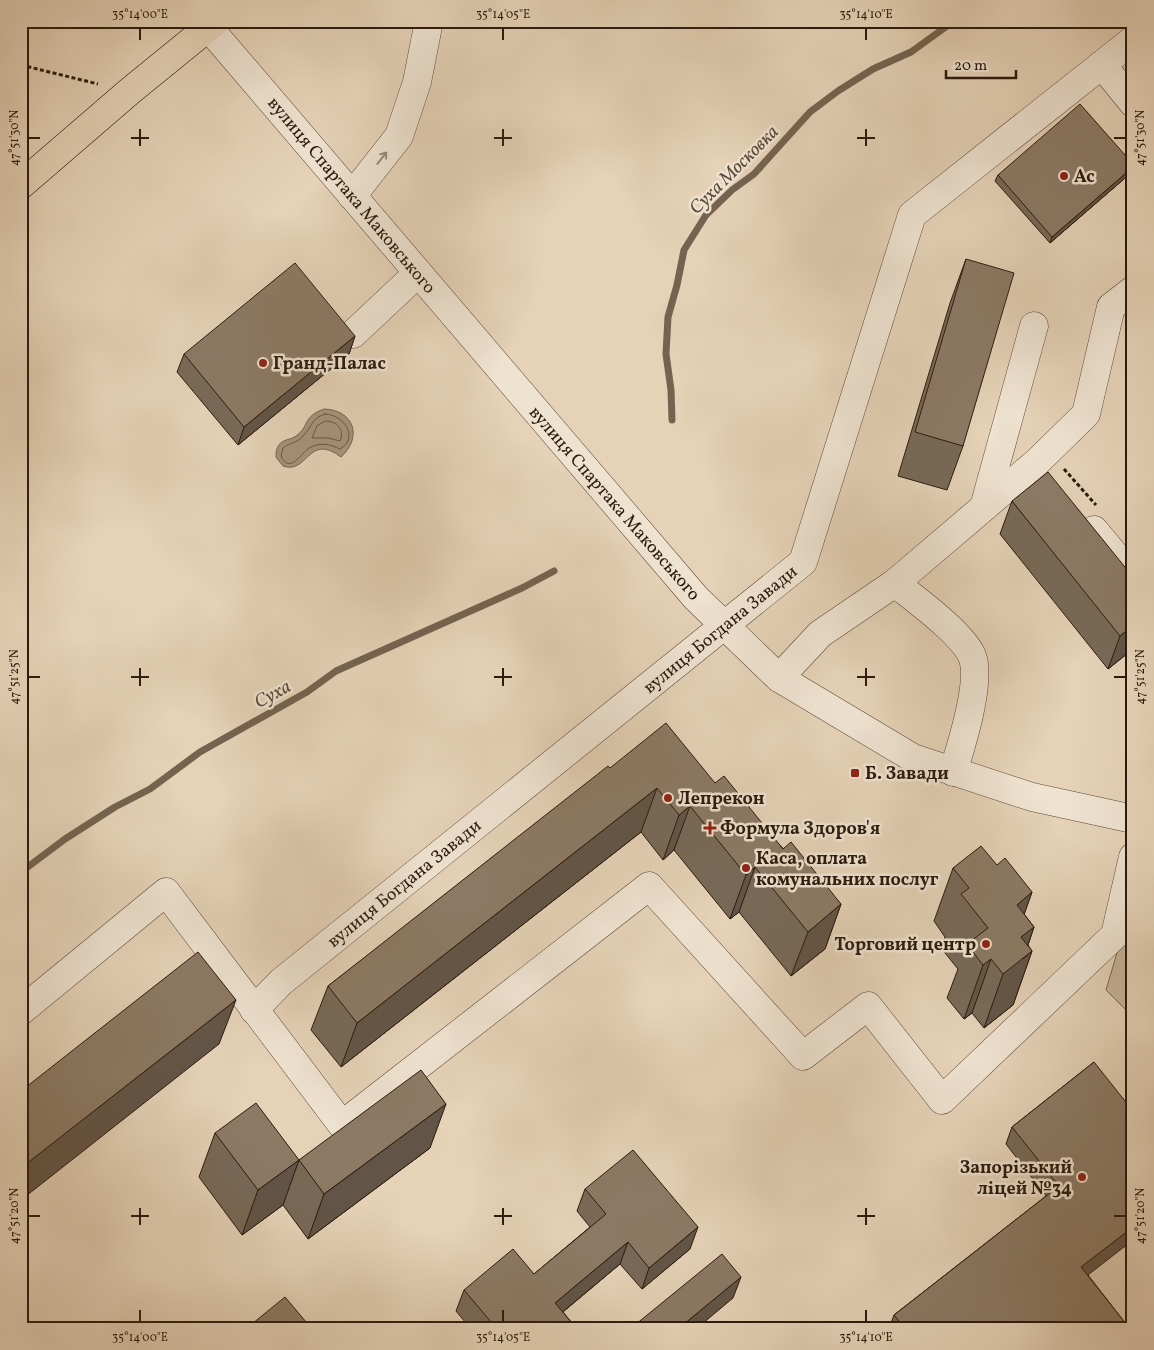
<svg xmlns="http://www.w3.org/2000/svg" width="1154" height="1350" viewBox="0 0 1154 1350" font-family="Vollkorn,serif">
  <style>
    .green { fill: #c6b39a; stroke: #796654 }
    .water { fill: #a6937d; stroke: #756350 }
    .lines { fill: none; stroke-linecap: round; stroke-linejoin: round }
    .shore { stroke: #695645; stroke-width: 1 }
    .stream { stroke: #756350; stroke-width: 7 }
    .minor-casing { stroke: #5a4838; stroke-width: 29 }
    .major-casing { stroke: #2c1a0d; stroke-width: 29 }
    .path { stroke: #2c1a0d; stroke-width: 3; stroke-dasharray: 4 2.5; stroke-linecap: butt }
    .minor { stroke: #eee2d0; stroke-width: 28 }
    .major { stroke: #e5d2b7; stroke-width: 28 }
    .wall { fill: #786957; stroke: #2c1a0d }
    .shaded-wall { fill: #625547; stroke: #2c1a0d }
    .building { fill: #8c7a65; stroke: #2c1a0d }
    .oneway { stroke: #978878 }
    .ticks { fill: none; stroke: #2c1a0d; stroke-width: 2 }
    .poi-dot { fill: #8f2418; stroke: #eee2d0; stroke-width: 2 }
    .labels { text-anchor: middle; stroke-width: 5; stroke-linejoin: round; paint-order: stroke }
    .poi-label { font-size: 18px; font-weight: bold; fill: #2c1a0d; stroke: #eee2d0; text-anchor: start }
    .street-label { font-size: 18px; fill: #2c1a0d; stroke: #eee2d0 }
    .water-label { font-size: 19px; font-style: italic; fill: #5d4a3a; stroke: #eee2d0 }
    .neatline { fill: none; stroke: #2c1a0d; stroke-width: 2 }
    .ticks-label { font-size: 12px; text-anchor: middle; fill: #2c1a0d }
  </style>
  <rect width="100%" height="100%" fill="#e5d2b7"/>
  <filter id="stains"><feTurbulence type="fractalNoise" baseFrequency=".004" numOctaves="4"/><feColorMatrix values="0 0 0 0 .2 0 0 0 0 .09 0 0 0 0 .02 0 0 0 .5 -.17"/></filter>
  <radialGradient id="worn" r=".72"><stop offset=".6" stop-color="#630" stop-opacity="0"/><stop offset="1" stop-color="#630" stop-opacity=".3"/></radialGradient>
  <!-- green -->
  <polygon class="green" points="1133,899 1133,1017 1106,990"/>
  <!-- water -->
  <path class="water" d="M324,409C354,410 363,437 341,457C308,432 308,475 283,466L276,457C276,453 276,449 279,445C283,439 291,440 296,436C310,426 302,417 324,409Z"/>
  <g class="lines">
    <!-- shore -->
    <g class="shore">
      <path d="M325,414C345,415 359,438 340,449C330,444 320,442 309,448C301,453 290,475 281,456L283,448C289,443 297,443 303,436C313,426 310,419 325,414Z"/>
      <path d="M326,421C337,421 345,430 340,441L328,438H312L317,426Z"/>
    </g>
    <!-- stream -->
    <g class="stream">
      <polyline points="672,420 671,390 666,354 668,317 677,285 684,250 706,215 732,190 754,174 810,112 838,91 873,69 911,52 954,21"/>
      <polyline points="21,872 65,839 115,807 150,789 200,752 307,692 336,671 522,588 554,571"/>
    </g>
    <!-- minor casing -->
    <g class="minor-casing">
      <g id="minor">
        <polyline points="209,28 696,598 779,678 913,758 1032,797 1133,819"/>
        <polyline points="1102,65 1133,103"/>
        <polyline points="352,196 399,136 417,82 429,21"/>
        <polyline points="353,334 418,273"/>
        <polyline points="984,507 1034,326"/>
        <polyline points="1094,530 1124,566 1133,560"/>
        <path d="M895,583C916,600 962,633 972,656C982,680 961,747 953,772"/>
        <polyline points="779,678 820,634 895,583 1037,462 1086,414 1111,307 1133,290"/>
        <polyline points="254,1010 281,982 803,562 912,215 1133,40"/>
        <polyline points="21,1011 166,892 342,1125 649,886 803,1056 868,1006 942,1100 1115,935 1133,857"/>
      </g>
    </g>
    <!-- major casing -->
    <g class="major-casing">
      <polyline id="major" points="21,185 130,91 216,21"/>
    </g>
    <!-- path -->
    <g class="path">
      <polyline points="21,65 98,84"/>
      <polyline points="1064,469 1096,505"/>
    </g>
    <!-- minor -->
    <use href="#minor" class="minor"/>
    <!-- major -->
    <use href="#major" class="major"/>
  </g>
  <!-- wall -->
  <g class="wall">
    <polygon points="1132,172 1050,243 995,181 998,175"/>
    <polygon points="966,259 963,446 947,490 898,476 950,303"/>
    <polygon points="355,336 349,354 238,445 177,372 184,354"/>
    <polygon points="1133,447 1133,474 1126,465"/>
    <polygon points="1012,501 1133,649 1108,669 1000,534"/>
    <polygon points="610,768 715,783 841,904 825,949 791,976 739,912 730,919 674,850 663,860 641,832 341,1067 311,1030 328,986"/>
    <polygon points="997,865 1032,892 1024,914 1034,927 1028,945 1032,951 1013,1005 984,1028 972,1013 964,1019 947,998 958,969 941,948 945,937 934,921 953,868"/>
    <polygon points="1094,1062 1088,1275 1130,1329 889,1329 894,1315 1046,1196 1006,1144 1012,1127"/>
    <polygon points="215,1133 299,1160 430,1148 308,1239 283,1205 242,1235 199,1177"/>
    <polygon points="585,1189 690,1249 642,1289 620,1264 563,1312 577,1329 471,1329 456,1311 464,1290 534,1274 590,1227 577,1211"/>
  </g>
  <!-- shaded-wall -->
  <g class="shaded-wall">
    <polygon points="1133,167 1132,172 1050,243 1052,237"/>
    <polygon points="355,336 349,354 238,445 244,427"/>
    <polygon points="1133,625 1133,649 1108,669 1120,636"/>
    <polygon points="657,788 641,832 341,1067 357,1023"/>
    <polygon points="690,806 674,850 663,860 679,815"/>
    <polygon points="755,867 739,912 730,919 746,875"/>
    <polygon points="1032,892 1013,946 1017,905"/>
    <polygon points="841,904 825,949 791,976 808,932"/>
    <polygon points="1034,927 1023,959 1032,951 1013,1005 984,1028 1003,974 1021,937"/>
    <polygon points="991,959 972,1013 964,1019 983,965"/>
    <polygon points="236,1000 219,1044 21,1200 21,1168"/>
    <polygon points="446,1104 430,1148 308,1239 324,1194"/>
    <polygon points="299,1160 283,1205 242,1235 258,1190"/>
    <polygon points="698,1227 690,1249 642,1289 649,1268"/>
    <polygon points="1133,1227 1133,1240 1075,1285 1081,1267"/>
    <polygon points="628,1242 620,1264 547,1325 555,1303"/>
    <polygon points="741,1277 733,1298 696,1329 678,1329"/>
  </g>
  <!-- building -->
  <g class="building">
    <polygon points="1080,104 1133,164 1133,167 1052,237 998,175"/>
    <polygon points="966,259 1014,273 963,446 915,432"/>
    <polygon points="295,263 355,336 244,427 184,354"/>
    <polygon points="1048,472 1133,577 1133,625 1120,636 1012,501"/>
    <polygon points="666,723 715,783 724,776 783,849 791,842 841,904 808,932 755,867 746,875 690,806 679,815 657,788 357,1023 328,986 608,766 610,768"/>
    <polygon points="981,846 997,865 1005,858 1032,892 1017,905 1034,927 1021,937 1032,951 1003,974 991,959 983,965 967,944 988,928 961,894 969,888 953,868"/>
    <polygon points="198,952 236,1000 21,1168 21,1091"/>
    <polygon points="1094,1062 1133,1111 1133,1227 1081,1267 1130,1329 1065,1329 1062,1325 1057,1329 905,1329 894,1315 1059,1186 1012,1127"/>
    <polygon points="421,1070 446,1104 324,1194 299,1160"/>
    <polygon points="256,1103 299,1160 258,1190 215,1133"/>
    <polygon points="633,1150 698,1227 649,1268 628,1242 555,1303 577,1329 497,1329 464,1290 513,1249 534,1274 606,1214 585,1189"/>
    <polygon points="722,1254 741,1277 678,1329 630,1329"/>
    <polygon points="285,1297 312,1329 247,1328"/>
  </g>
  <!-- one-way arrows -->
  <defs><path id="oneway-shaft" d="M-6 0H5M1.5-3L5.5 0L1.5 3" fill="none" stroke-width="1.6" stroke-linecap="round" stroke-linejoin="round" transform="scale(1.25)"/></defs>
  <use class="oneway" href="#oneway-shaft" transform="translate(382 158) rotate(-52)"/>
  <!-- ticks -->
  <path class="ticks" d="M140,28V40M503,28V40M866,28V40M140,129V146M503,129V146M866,129V146M28,138H40M131,138H149M494,138H512M857,138H875M1114,138H1126M140,668V686M503,668V686M866,668V686M28,677H40M131,677H149M494,677H512M857,677H875M1114,677H1126M140,1208V1225M503,1208V1225M866,1208V1225M28,1216H40M131,1216H149M494,1216H512M857,1216H875M1114,1216H1126M140,1310V1322M503,1310V1322M866,1310V1322"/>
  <!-- markers -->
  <g class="poi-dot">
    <circle cx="1064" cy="176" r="5"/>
    <circle cx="263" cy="363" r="5"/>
    <rect x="850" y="768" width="10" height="10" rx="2.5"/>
    <circle cx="668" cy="798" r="5"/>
    <path d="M707.5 820.5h5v5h5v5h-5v5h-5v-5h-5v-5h5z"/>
    <circle cx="746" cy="868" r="5"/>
    <circle cx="986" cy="944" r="5"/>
    <circle cx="1082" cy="1177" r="5"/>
  </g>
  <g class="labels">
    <!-- poi labels -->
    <g class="poi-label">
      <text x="1074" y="182">Ас</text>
      <text x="273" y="369">Гранд-Палас</text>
      <text x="865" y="779">Б. Завади</text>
      <text x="678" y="804">Лепрекон</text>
      <text x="720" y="834">Формула Здоров'я</text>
      <text x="756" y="864">Каса, оплата<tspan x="756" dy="21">комунальних послуг</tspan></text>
      <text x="976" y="950" text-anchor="end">Торговий центр</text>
      <text x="1072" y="1173" text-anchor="end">Запорізький<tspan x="1072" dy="21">ліцей №34</tspan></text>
    </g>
    <!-- street labels -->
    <g class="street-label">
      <text transform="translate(352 195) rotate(50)" y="6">вулиця Спартака Маковського</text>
      <text transform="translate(615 503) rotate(49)" y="6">вулиця Спартака Маковського</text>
      <text transform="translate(720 629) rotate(-39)" y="6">вулиця Богдана Завади</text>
      <text transform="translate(404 883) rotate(-39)" y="6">вулиця Богдана Завади</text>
    </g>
    <!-- water labels -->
    <g class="water-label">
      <text transform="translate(733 169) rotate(-45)" y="7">Суха Московка</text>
      <text transform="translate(272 693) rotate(-29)" y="7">Суха</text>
    </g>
  </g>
  <!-- margin -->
  <rect width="1154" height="1350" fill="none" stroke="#e5d2b7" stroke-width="55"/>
  <!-- scale -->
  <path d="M946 70v8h70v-8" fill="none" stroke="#2c1a0d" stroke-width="2.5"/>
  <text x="954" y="70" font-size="15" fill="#2c1a0d" stroke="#eee2d0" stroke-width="4" paint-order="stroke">20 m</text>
  <rect x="28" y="28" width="1098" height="1294" class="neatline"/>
  <g class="ticks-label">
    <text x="140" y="18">35°14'00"E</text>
    <text x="503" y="18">35°14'05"E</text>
    <text x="866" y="18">35°14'10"E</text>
    <text transform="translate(14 138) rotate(-90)" y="4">47°51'30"N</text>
    <text transform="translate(1140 138) rotate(-90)" y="4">47°51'30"N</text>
    <text transform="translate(14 677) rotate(-90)" y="4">47°51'25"N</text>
    <text transform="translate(1140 677) rotate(-90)" y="4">47°51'25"N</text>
    <text transform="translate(14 1216) rotate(-90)" y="4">47°51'20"N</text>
    <text transform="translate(1140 1216) rotate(-90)" y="4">47°51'20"N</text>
    <text x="140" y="1341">35°14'00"E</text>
    <text x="503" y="1341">35°14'05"E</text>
    <text x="866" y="1341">35°14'10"E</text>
  </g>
  <rect width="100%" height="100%" filter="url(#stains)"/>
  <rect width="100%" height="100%" fill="url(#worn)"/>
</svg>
